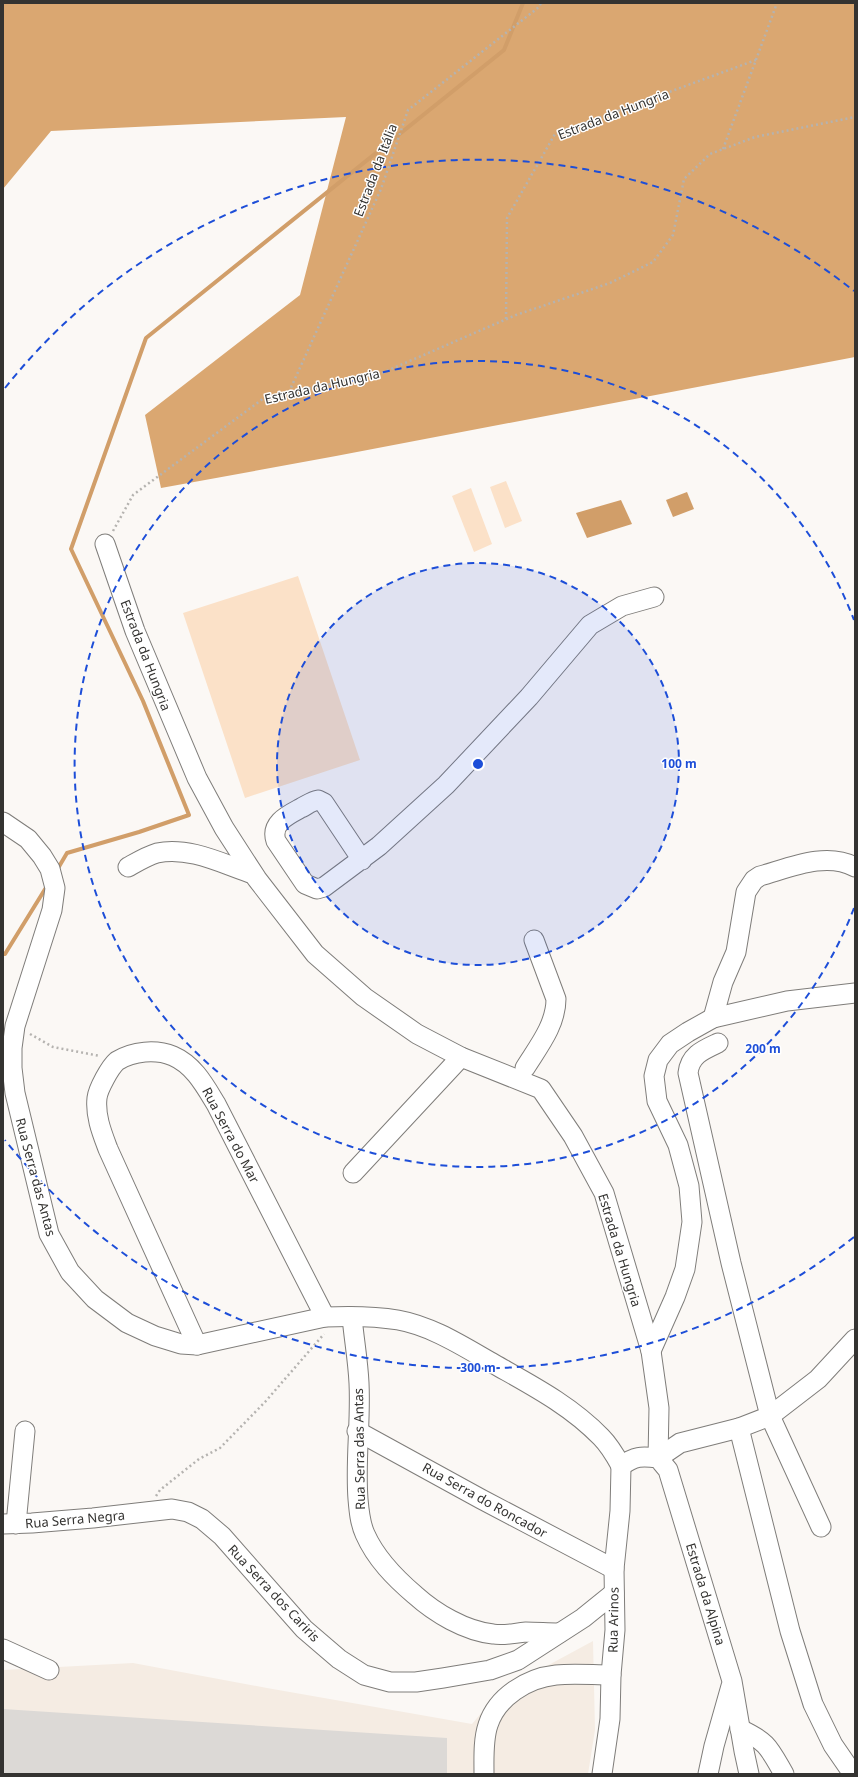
<svg xmlns="http://www.w3.org/2000/svg" width="858" height="1777" viewBox="0 0 858 1777" font-family="'Noto Sans',sans-serif">
  <style>
    .built { fill: #f5ece3 }
    .green { fill: #fbe1c8 }
    .forest { fill: #daa771 }
    .water { fill: #d19e69 }
    .lines { fill: none; stroke-linecap: round; stroke-linejoin: round }
    .stream { stroke: #d19e69; stroke-width: 4 }
    .building { fill: #dcd9d6 }
    .minor-casing { stroke: #7f7d7a; stroke-width: 21 }
    .path { stroke: #b5b3b0; stroke-width: 2.5; stroke-dasharray: 2 3; stroke-linecap: butt }
    .minor { stroke: #fff; stroke-width: 19 }
    .ring { fill: none; stroke: #1d4ed8; stroke-width: 2; stroke-dasharray: 7 5 }
    .labels { text-anchor: middle; stroke-width: 3; stroke-linejoin: round; paint-order: stroke }
    .street-label { font-size: 13px; fill: #343331; stroke: #fff }
    .centre { fill: #1d4ed8; stroke: #fff; stroke-width: 2 }
    .ring-label { font-size: 12px; text-anchor: middle; font-weight: bold; fill: #1d4ed8; stroke: #fff; stroke-width: 3; stroke-linejoin: round; paint-order: stroke }
  </style>
  <rect width="100%" height="100%" fill="#fbf8f5"/>
  <!-- built -->
  <polygon class="built" points="593,1641 595,1730 588,1774 3,1774 3,1670 133,1663 267,1688 472,1724 499,1692"/>
  <!-- green -->
  <g class="green">
    <polygon points="506,481 522,521 505,528 490,487"/>
    <polygon points="471,488 492,544 474,552 452,496"/>
    <polygon points="298,576 360,760 245,798 183,613"/>
  </g>
  <!-- forest -->
  <polygon class="forest" points="3,3 855,3 855,357 336,456 161,488 145,415 300,295 346,117 51,131 3,189"/>
  <!-- water -->
  <g class="water">
    <polygon points="687,492 694,509 673,517 666,500"/>
    <polygon points="621,500 632,524 587,538 576,513"/>
  </g>
  <g class="lines">
    <!-- stream -->
    <g class="stream">
      <polyline points="57,870 67,853 139,832 189,815 143,701 71,549 146,338 504,50 523,3"/>
      <polyline points="3,954 5,954 47,886"/>
    </g>
  </g>
  <!-- building -->
  <polygon class="building" points="3,1709 447,1738 447,1774 3,1774"/>
  <g class="lines">
    <!-- minor casing -->
    <g class="minor-casing">
      <g id="minor">
        <polyline points="105,544 135,631 197,778 224,828 257,879 315,954 364,997 417,1034 461,1057 541,1089 573,1136 604,1193 651,1351 659,1408 658,1458"/>
        <path d="M3,822L28,839L42,856L50,869L55,888L52,910L15,1026L12,1048V1068L15,1093L49,1234L70,1272L95,1299L127,1323L155,1336L181,1344L197,1345L325,1317C348,1316 374,1316 398,1320C432,1326 464,1347 494,1364C531,1385 570,1405 601,1437C609,1445 615,1455 621,1466"/>
        <path d="M362,860L324,803L318,800C312,801 307,805 301,808C288,815 270,823 276,841L305,884L317,889L324,887L379,846L446,785L529,697L590,625L622,606L654,597"/>
        <path d="M128,867C137,862 147,856 157,853C189,846 223,864 253,874"/>
        <path d="M713,1018L723,982L736,952L746,892L754,880L760,876C789,868 826,851 855,867"/>
        <path d="M718,1043C703,1050 690,1055 688,1073L731,1263L770,1416L821,1527"/>
        <path d="M525,1068C538,1047 556,1025 556,999L534,940"/>
        <polyline points="353,1173 461,1057"/>
        <path d="M352,1317C354,1339 358,1361 359,1383C361,1422 355,1460 358,1499C359,1511 360,1523 365,1534C376,1559 395,1578 415,1595C435,1613 465,1631 493,1634C504,1636 514,1633 526,1632C537,1632 548,1633 559,1633"/>
        <path d="M197,1345L108,1149C102,1133 95,1116 97,1098C98,1089 110,1067 117,1061C133,1051 156,1049 173,1056C194,1065 205,1086 216,1104L325,1317"/>
        <polyline points="651,1351 675,1297 685,1269 692,1222 689,1186 678,1145 657,1101 654,1076 658,1060 670,1044 688,1032 713,1018 787,1001 855,993"/>
        <polyline points="739,1428 790,1631 813,1704 833,1745 853,1774"/>
        <polyline points="357,1431 481,1499 614,1569"/>
        <polyline points="658,1458 680,1443 739,1428 770,1416 818,1379 855,1339"/>
        <path d="M621,1466C635,1456 641,1456 658,1458L668,1470L732,1681L744,1751L749,1774"/>
        <polyline points="3,1524 32,1523 93,1518 172,1509 188,1512 202,1519 222,1536 304,1629 339,1659 364,1675 390,1682 416,1682 443,1678 490,1670 518,1660 583,1618 614,1593"/>
        <polyline points="16,1524 25,1431"/>
        <polyline points="3,1649 49,1670"/>
        <path d="M740,1729C768,1742 769,1748 784,1774"/>
        <path d="M484,1774C484,1758 483,1740 488,1725C497,1697 527,1678 556,1675C574,1673 593,1675 611,1675"/>
        <polyline points="602,1774 610,1719 611,1675 615,1630 614,1569 620,1511 621,1466"/>
        <polyline points="708,1774 714,1746 731,1686"/>
      </g>
    </g>
    <!-- path -->
    <g class="path">
      <polyline points="723,149 777,3"/>
      <polyline points="506,319 507,218 555,134 756,60"/>
      <polyline points="289,392 381,189 408,110 539,7 541,3"/>
      <polyline points="113,531 133,495 264,398 382,373 516,315 610,283 653,262 673,235 684,179 710,154 755,137 855,117"/>
      <polyline points="30,1034 53,1047 100,1056"/>
      <polyline points="156,1496 160,1490 199,1459 220,1448 265,1402 324,1334"/>
    </g>
    <!-- minor -->
    <use href="#minor" class="minor"/>
  </g>
  <!-- distance rings -->
  <circle cx="478" cy="764" r="201" fill="#1d4ed8" fill-opacity=".12"/>
  <g class="ring">
    <circle cx="478" cy="764" r="201"/>
    <path d="M854 908A403 403 0 1 1 854 620"/>
    <path d="M854 1237A604 604 0 0 1 5 1140M5 388A604 604 0 0 1 854 291"/>
  </g>
  <g class="labels">
    <!-- street labels -->
    <g class="street-label">
      <text transform="translate(613 114) rotate(-21)" y="5">Estrada da Hungria</text>
      <text transform="translate(375 170) rotate(-69)" y="5">Estrada da Itália</text>
      <text transform="translate(322 386) rotate(-13)" y="5">Estrada da Hungria</text>
      <text transform="translate(146 655) rotate(69)" y="5">Estrada da Hungria</text>
      <text transform="translate(231 1135) rotate(62)" y="5">Rua Serra do Mar</text>
      <text transform="translate(36 1177) rotate(75)" y="5">Rua Serra das Antas</text>
      <text transform="translate(620 1250) rotate(73)" y="5">Estrada da Hungria</text>
      <text transform="translate(359 1449) rotate(-91)" y="5">Rua Serra das Antas</text>
      <text transform="translate(485 1500) rotate(29)" y="5">Rua Serra do Roncador</text>
      <text transform="translate(75 1519) rotate(-5)" y="5">Rua Serra Negra</text>
      <text transform="translate(274 1593) rotate(47)" y="5">Rua Serra dos Cariris</text>
      <text transform="translate(706 1594) rotate(73)" y="5">Estrada da Alpina</text>
      <text transform="translate(613 1620) rotate(-89)" y="5">Rua Arinos</text>
    </g>
  </g>
  <circle cx="478" cy="764" r="6" class="centre"/>
  <g class="ring-label">
    <text x="679" y="768">100 m</text>
    <text x="763" y="1053">200 m</text>
    <text x="478" y="1372">300 m</text>
  </g>
  <!-- border -->
  <rect width="858" height="1777" fill="none" stroke="#343331" stroke-width="8"/>
</svg>
